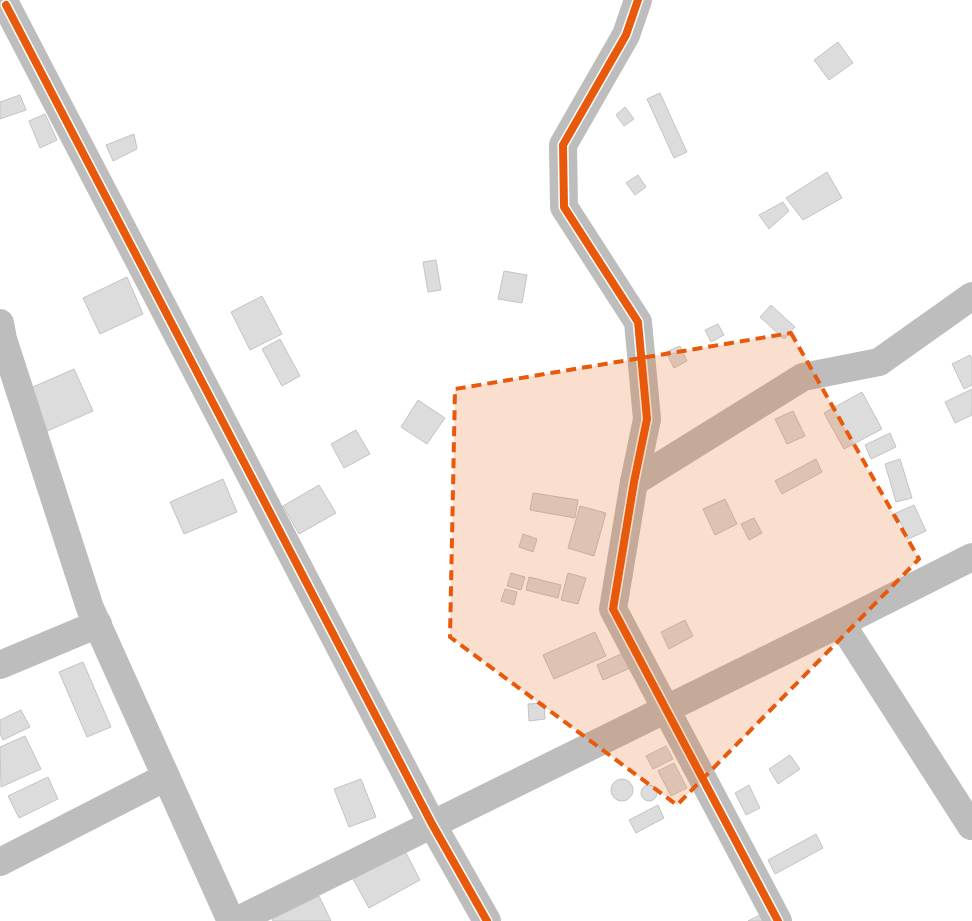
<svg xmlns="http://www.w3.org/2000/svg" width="972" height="921" viewBox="0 0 972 921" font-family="'Open Sans',sans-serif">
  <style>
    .building { fill: #dcdcdc; stroke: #c4c4c4 }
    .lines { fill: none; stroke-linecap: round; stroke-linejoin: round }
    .street { stroke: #bdbdbd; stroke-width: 28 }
    .cycleway-casing { stroke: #fff; stroke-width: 11 }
    .cycleway { stroke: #e8590c; stroke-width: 8 }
    .marked { fill: #e8590c; fill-opacity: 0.2; stroke: #e8590c; stroke-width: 4; stroke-dasharray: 10 6; stroke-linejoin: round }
  </style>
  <rect width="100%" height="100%" fill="#fff"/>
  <!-- building -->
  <g class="building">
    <polygon points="838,42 853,63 829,80 814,60"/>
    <polygon points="660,93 687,152 674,158 647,99"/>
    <polygon points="20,95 26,110 0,119 0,102"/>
    <polygon points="625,107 634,119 624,126 616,115"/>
    <polygon points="45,114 57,140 40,148 29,121"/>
    <polygon points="134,134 137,149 113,161 106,145"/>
    <polygon points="827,172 842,198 803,220 786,198"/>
    <polygon points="638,175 646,187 635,195 626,183"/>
    <polygon points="783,202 789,211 769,229 759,215"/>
    <polygon points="436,260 441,290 428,292 423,262"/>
    <polygon points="504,271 527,275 522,303 498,299"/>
    <polygon points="127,277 143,314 100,334 83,298"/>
    <polygon points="262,296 282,334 250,350 231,312"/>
    <polygon points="771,305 795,327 784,339 760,317"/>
    <polygon points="718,324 724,335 711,342 705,330"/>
    <polygon points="280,339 300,376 282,386 262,349"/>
    <polygon points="680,346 687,361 674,368 666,352"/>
    <polygon points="970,355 972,359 972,385 964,389 952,364"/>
    <polygon points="74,369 93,411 45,432 26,390"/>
    <polygon points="972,389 972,415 955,423 945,402"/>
    <polygon points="862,392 882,429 844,449 824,413"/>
    <polygon points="418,400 445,418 427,444 401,427"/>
    <polygon points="793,411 805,436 787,444 775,419"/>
    <polygon points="356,430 370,454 344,468 331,444"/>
    <polygon points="890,433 896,447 871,459 865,445"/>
    <polygon points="816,459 822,472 782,494 775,481"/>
    <polygon points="900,459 912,498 896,502 885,464"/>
    <polygon points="223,479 237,512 184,534 170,502"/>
    <polygon points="319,485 336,513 299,534 283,506"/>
    <polygon points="533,493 578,500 575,518 530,510"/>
    <polygon points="725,499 737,524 715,535 703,509"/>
    <polygon points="914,505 926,531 908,539 896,513"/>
    <polygon points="580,506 606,513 594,556 568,548"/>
    <polygon points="754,518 762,533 749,540 741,524"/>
    <polygon points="523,534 537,539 533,552 519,547"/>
    <polygon points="511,573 525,577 521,590 507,586"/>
    <polygon points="568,573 586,578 578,604 561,600"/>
    <polygon points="529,577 561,585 558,598 526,590"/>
    <polygon points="505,589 517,592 514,605 501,601"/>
    <polygon points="685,620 693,636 669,649 661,632"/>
    <polygon points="595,632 606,656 554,679 543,655"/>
    <polygon points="623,653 630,668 603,680 597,665"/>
    <polygon points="83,662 111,727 87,737 59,672"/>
    <polygon points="544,703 545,719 529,721 528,704"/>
    <polygon points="21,710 30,727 3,740 0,734 0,720"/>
    <polygon points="25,736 41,769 1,787 0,747"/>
    <polygon points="666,746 673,759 653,769 646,756"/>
    <polygon points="790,755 800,769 778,784 769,769"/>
    <polygon points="674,763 687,788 671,796 658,771"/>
    <polygon points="48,777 58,799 19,818 8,796"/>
    <polygon points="361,779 376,817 349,827 334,789"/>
    <circle cx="622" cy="790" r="11"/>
    <polygon points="749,785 760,808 746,815 735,793"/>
    <circle cx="649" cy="793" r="8"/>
    <polygon points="658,805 664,818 636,833 629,820"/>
    <polygon points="816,834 823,848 775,874 768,860"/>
    <polygon points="405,851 420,880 369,908 353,879"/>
    <polygon points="319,896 331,921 273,921 272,919"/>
    <polygon points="762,914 766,921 748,921"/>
  </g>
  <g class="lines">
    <!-- street -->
    <g class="street">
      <polyline points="638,0 626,35 563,145 564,207 638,322 647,419 634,482 613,609 778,921"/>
      <polyline points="6,5 432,824 487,921"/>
      <polyline points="0,323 3,339 90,608 231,921"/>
      <polyline points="634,482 803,377 879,362 972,296"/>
      <polyline points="841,623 971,826"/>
      <polyline points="0,665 98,624"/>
      <polyline points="0,862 166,777"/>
      <polyline points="236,921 841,623 972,557"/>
    </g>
    <!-- cycleway casing -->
    <g class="cycleway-casing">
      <g id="cycleway">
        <polyline points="638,0 626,35 563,145 564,207 638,322 647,419 634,482 613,609 778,921"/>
        <polyline points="6,5 432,824 487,921"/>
      </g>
    </g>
    <!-- cycleway -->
    <use href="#cycleway" class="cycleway"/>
  </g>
  <!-- marked area -->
  <path class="marked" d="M791,333L919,559L677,805L450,637L455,389Z"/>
</svg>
